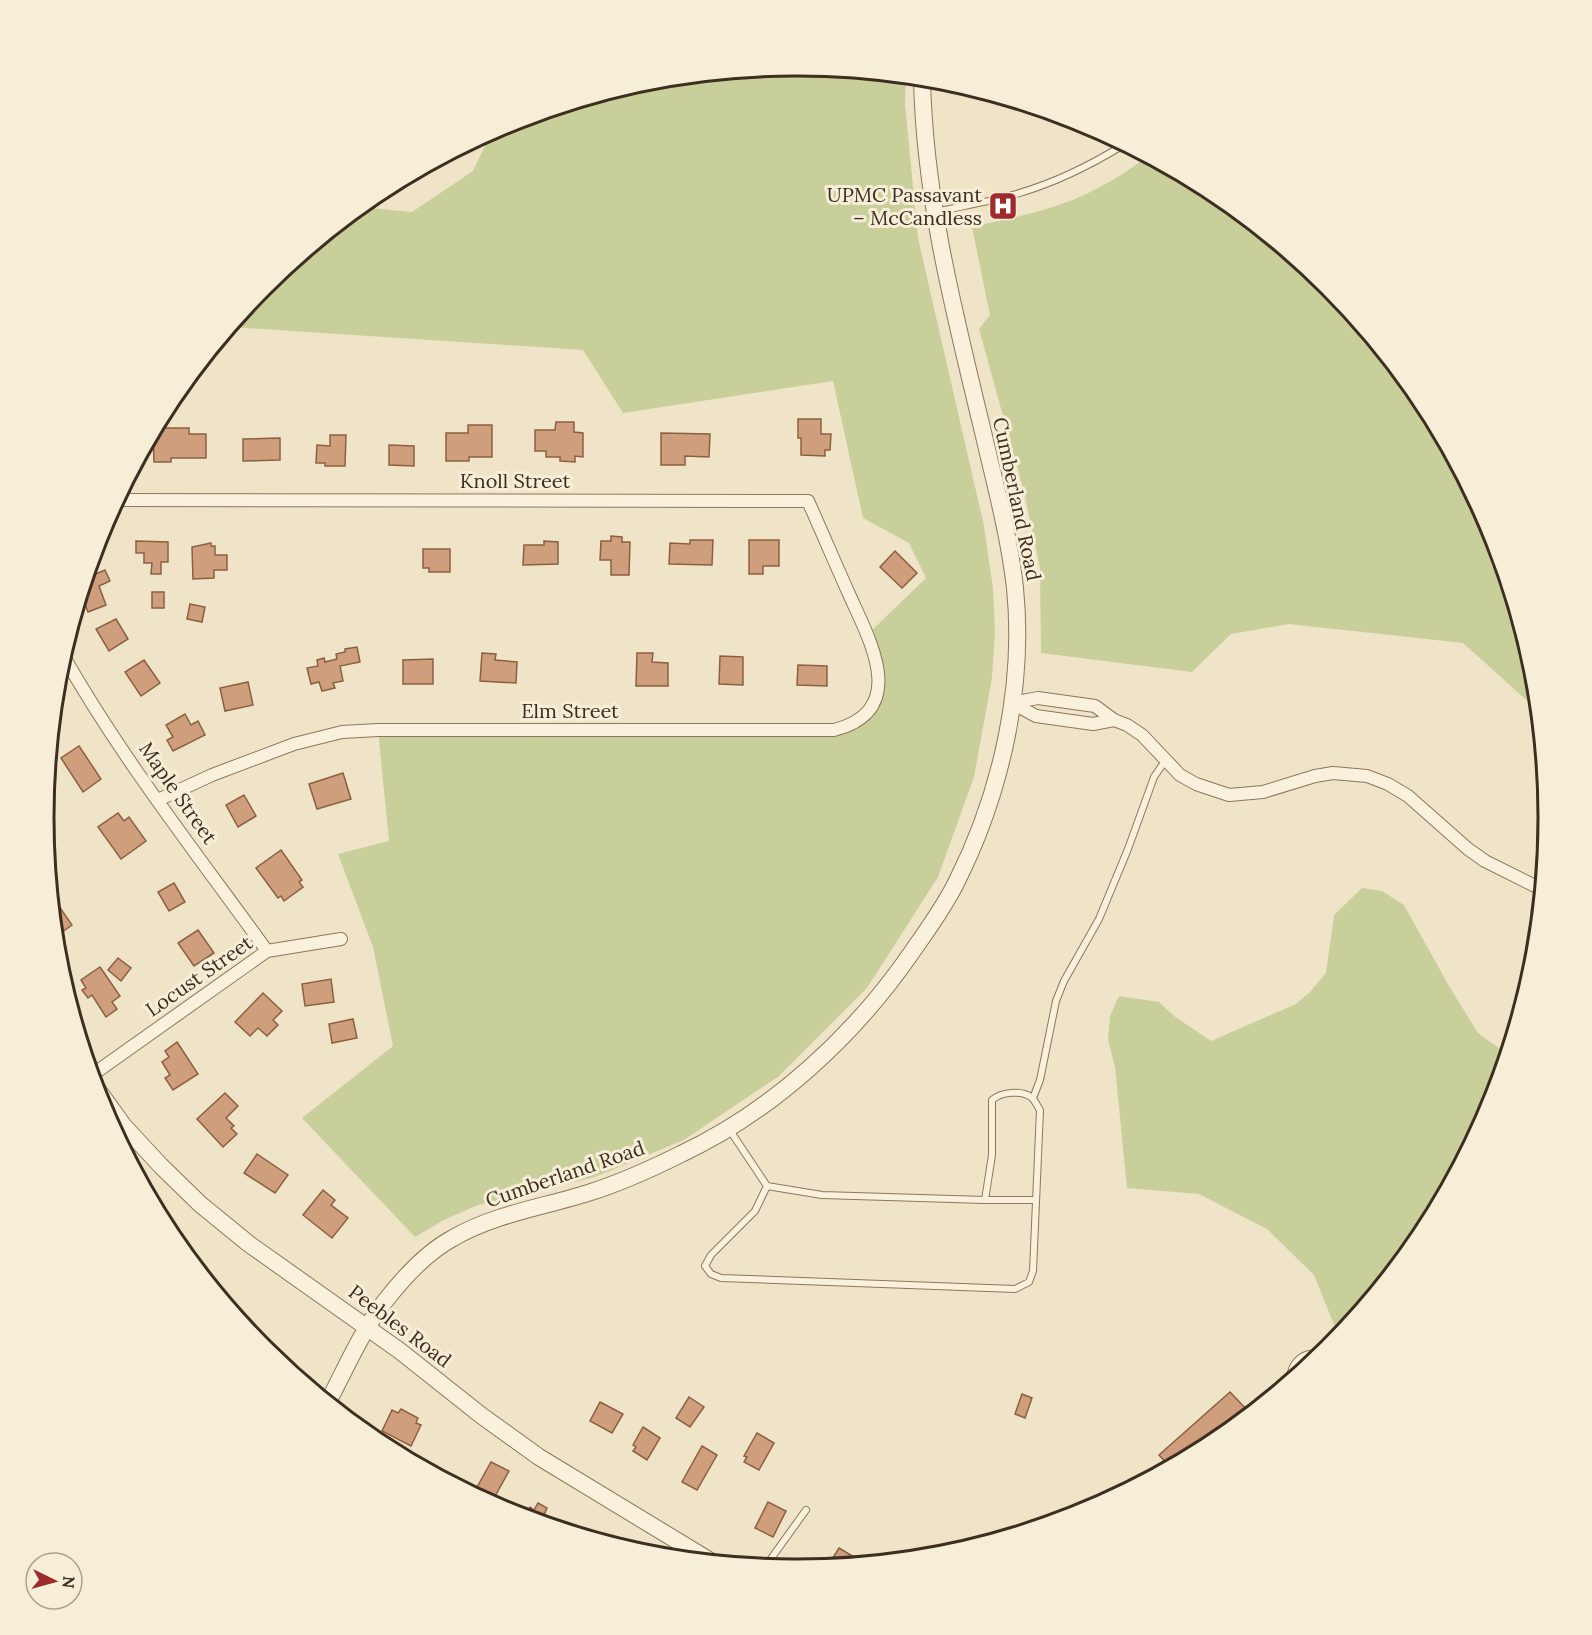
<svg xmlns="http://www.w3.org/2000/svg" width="1592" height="1635" viewBox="0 0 1592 1635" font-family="Lora,serif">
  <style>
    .green { fill: #c9cf9b }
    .building { fill: #cf9f7d; stroke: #8d5f41; stroke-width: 1.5 }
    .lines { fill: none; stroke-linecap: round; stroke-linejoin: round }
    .service-casing { stroke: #8d765c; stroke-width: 8 }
    .minor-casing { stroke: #8d765c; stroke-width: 14 }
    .tertiary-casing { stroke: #8d765c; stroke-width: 18 }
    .service { stroke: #faf1dc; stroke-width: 6 }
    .minor { stroke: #faf1dc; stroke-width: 12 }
    .tertiary { stroke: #faf1dc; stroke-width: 16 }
    .labels { text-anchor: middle; stroke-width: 6; stroke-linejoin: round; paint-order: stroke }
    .poi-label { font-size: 20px; fill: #3d2e20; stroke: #f7eed8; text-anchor: end }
    .street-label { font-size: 20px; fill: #3d2e20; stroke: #f7eed8 }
    .rim { fill: none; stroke: #3d2e20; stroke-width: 3 }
  </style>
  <rect width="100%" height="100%" fill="#f0e4c8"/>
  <!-- green -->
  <g class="green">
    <polygon points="796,65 906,76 905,104 918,238 984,526 993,588 995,632 992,678 974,777 938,877 867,988 779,1076 684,1140 595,1177 478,1205 444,1220 415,1237 302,1118 393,1046 373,947 338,854 389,841 378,730 854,724 877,690 867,635 926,578 909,543 863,518 833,381 623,413 583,350 230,327 264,285 359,207 412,212 473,171 492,131 508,122 650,79"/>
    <path d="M1148,156L1214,192L1328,286L1422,400L1491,530L1534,671L1535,683L1533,706L1463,643L1289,624L1231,634L1192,672L1041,653L1040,568L1024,492L979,329L990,315L972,227C1007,219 1043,212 1075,199C1101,188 1126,173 1148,156Z"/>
    <polygon points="1362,888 1382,891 1404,905 1449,986 1478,1033 1507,1054 1491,1106 1421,1236 1339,1337 1314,1275 1267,1229 1199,1194 1127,1188 1115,1067 1108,1040 1110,1016 1119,996 1159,1002 1174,1016 1211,1041 1296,1004 1309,993 1326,973 1334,915"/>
  </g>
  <!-- building -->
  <g class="building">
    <polygon points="798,419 821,419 821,434 831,434 830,450 825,450 825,456 801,455 801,438 798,438"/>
    <polygon points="556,422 574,422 574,432 583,433 583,457 575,456 575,462 560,461 560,457 546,457 546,451 535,451 535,430 555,430"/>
    <polygon points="468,425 492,425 492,457 469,457 469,461 446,461 446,433 468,433"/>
    <polygon points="155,428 189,428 189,434 206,434 206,458 171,458 171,462 154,462 153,431"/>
    <polygon points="661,433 710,434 709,457 685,456 685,465 661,465"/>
    <polygon points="330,435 346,435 345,466 325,466 325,463 316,463 317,445 330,446"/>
    <polygon points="280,438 280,460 243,461 243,439"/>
    <polygon points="389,445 414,446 414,466 389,465"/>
    <polygon points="611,536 622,537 622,542 630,542 629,575 611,575 611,560 600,560 601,541 611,541"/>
    <polygon points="690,540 713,540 712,565 669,564 670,543 690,544"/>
    <polygon points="749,540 779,540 779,566 763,566 763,574 749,574"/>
    <polygon points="136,541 168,542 168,562 161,562 161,574 151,574 152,563 144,563 144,553 136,553"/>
    <polygon points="544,541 558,542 558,564 523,565 524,545 544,545"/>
    <polygon points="211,543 211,546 215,546 215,555 227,555 227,570 214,570 214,578 193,579 192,547"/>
    <polygon points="423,549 450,549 450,572 429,572 429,568 423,568"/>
    <polygon points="895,551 917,573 902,588 880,567"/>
    <polygon points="105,570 110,581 99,586 106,605 88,612 81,594 86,578"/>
    <rect x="152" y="592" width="12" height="16"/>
    <polygon points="190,604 205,607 202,622 187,619"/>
    <polygon points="116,619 128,639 109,651 96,629"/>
    <polygon points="357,647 360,662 340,666 343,681 333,683 335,688 322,691 319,682 311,684 307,668 318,666 317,660 324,658 325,662 337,659 336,654 345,652 345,649"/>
    <polygon points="482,653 496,654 495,660 517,662 516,683 480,681"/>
    <polygon points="637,653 653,653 652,662 668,663 668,686 636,686"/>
    <polygon points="720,656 743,657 743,685 719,684"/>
    <polygon points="433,659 433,684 403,684 403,660"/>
    <polygon points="144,660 160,683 141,696 125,672"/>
    <polygon points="798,665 827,666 827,686 797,685"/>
    <polygon points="248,682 253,705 225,711 220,688"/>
    <polygon points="185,714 191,725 198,721 205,735 173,751 167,740 173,737 166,725"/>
    <polygon points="79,746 101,779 83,792 61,758"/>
    <polygon points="343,773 351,799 317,809 309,784"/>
    <polygon points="244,795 256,816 238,827 226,805"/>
    <polygon points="118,813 124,821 129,817 146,841 121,859 98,827"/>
    <polygon points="281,850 302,880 299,882 303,887 284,901 281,896 278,898 256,868"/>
    <polygon points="174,883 185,902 169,911 158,892"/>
    <polygon points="54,899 72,925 55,937 52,901"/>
    <polygon points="198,930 214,953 194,966 178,943"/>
    <polygon points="118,958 131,968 121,981 108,970"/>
    <polygon points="100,967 120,996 112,1002 117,1009 106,1017 92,995 88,998 82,990 86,988 81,980"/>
    <polygon points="331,979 334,1002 305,1006 302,984"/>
    <polygon points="263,993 282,1011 273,1020 278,1025 267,1036 258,1028 250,1036 235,1022"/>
    <polygon points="353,1019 357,1038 332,1043 329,1024"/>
    <polygon points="177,1042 198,1074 173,1090 165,1078 170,1075 162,1062 169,1057 165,1051"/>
    <polygon points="225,1093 238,1106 226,1118 234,1126 231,1128 237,1134 223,1147 197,1119"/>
    <polygon points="257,1154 288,1175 275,1193 244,1173"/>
    <polygon points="323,1190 335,1200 331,1205 348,1218 332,1238 303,1215"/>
    <polygon points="1230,1392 1250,1413 1214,1443 1170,1467 1159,1455"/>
    <polygon points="1022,1394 1032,1398 1025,1418 1015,1414"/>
    <polygon points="689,1397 704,1407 690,1427 676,1418"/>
    <polygon points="600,1402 623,1414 612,1433 590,1421"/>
    <polygon points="401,1409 418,1418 416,1423 421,1425 411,1446 382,1431 392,1410 398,1413"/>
    <polygon points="643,1427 660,1438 647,1460 633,1451 636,1447 633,1445"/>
    <polygon points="757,1433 774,1443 759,1470 744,1462 747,1457 744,1456"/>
    <polygon points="702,1446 717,1455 697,1490 682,1482"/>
    <polygon points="491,1462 509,1471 494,1498 476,1489"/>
    <polygon points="768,1502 786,1511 773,1537 755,1528"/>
    <polygon points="538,1503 547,1508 544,1515 547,1517 543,1523 524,1518 530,1507 534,1510"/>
    <polygon points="839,1548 864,1563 827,1567"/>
  </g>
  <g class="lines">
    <!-- service casing -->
    <g class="service-casing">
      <g id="service">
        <path d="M935,212C962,206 990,202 1016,194C1055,183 1091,165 1125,144"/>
        <polyline points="1033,1098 1040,1080 1056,1001 1064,981 1099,919 1128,849 1154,777 1165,761"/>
        <path d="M729,1129L767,1186L822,1195L985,1200L992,1155V1100C1001,1092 1021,1090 1031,1097C1035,1100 1037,1106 1040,1110L1033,1271L1029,1282L1015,1289L721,1278L711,1274L705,1266L711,1255L755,1211L767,1186"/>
        <polyline points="985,1200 1036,1200"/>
        <path d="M1290,1381C1290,1361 1304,1350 1323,1354"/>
        <polyline points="765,1567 806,1510"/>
      </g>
    </g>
    <!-- minor casing -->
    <g class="minor-casing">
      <g id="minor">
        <path d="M117,500L808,501C822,532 835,563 849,594C870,641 910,710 834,730H378L342,732L294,744L212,775L158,800"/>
        <path d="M63,655C122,759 197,854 267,951"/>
        <polyline points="1012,703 1038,698 1095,706 1114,720 1127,725 1142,735 1180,775 1196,784 1229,795 1263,792 1315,776 1333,773 1367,776 1388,784 1408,796 1468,849 1485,861 1541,889"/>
        <polyline points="1012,703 1036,716 1093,724 1114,720"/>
        <polyline points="92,1075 267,951 341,939"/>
      </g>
    </g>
    <!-- tertiary casing -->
    <g class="tertiary-casing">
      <g id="tertiary">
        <polyline points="95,1086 123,1125 161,1166 200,1204 249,1244 400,1351 482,1416 539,1457 712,1562"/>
        <path d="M328,1402C346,1368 362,1330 386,1300C404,1277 427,1252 453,1238C494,1214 544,1207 588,1193C620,1183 651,1169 681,1154C773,1111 855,1035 912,952C928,929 945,906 957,881C1001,793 1025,687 1015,588C1009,535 995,484 983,432C955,315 924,198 922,77"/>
      </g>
    </g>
    <!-- service -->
    <use href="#service" class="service"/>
    <!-- minor -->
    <use href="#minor" class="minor"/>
    <!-- tertiary -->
    <use href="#tertiary" class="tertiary"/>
  </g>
  <!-- icons -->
  <defs>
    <g id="hospital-square" transform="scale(1.5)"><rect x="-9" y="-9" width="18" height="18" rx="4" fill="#9e2a2b" stroke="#f7eed8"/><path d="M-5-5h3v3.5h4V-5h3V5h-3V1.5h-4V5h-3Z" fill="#fff"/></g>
  </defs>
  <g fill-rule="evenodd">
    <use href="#hospital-square" x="1003" y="206"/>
  </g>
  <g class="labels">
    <!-- poi labels -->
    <g class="poi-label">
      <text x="982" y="202">UPMC Passavant<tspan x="982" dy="23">– McCandless</tspan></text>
    </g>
    <!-- street labels -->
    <g class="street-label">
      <text x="515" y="488">Knoll Street</text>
      <text transform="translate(1017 499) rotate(78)" y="7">Cumberland Road</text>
      <text x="570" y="718">Elm Street</text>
      <text transform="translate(178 793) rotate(55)" y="7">Maple Street</text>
      <text transform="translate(199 976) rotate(-35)" y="7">Locust Street</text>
      <text transform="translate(565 1174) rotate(-19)" y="7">Cumberland Road</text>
      <text transform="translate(400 1326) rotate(37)" y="7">Peebles Road</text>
    </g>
  </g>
  <!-- crop -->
  <path d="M0 0H1592V1635H0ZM795 76H797A741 741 0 0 1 1538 817V818A741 741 0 0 1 797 1559H795A741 741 0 0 1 54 818V817A741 741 0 0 1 795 76Z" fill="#f7eed8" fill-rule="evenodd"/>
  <path class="rim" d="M795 76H797A741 741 0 0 1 1538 817V818A741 741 0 0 1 797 1559H795A741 741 0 0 1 54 818V817A741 741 0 0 1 795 76Z"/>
  <!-- north arrow -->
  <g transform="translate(54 1581) rotate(95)"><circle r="28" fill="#f7eed8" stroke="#ada18e" stroke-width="1.5"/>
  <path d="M0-4.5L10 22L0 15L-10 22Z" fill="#9e2a2b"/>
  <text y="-9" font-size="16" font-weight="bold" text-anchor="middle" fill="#3d2e20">N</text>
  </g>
</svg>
